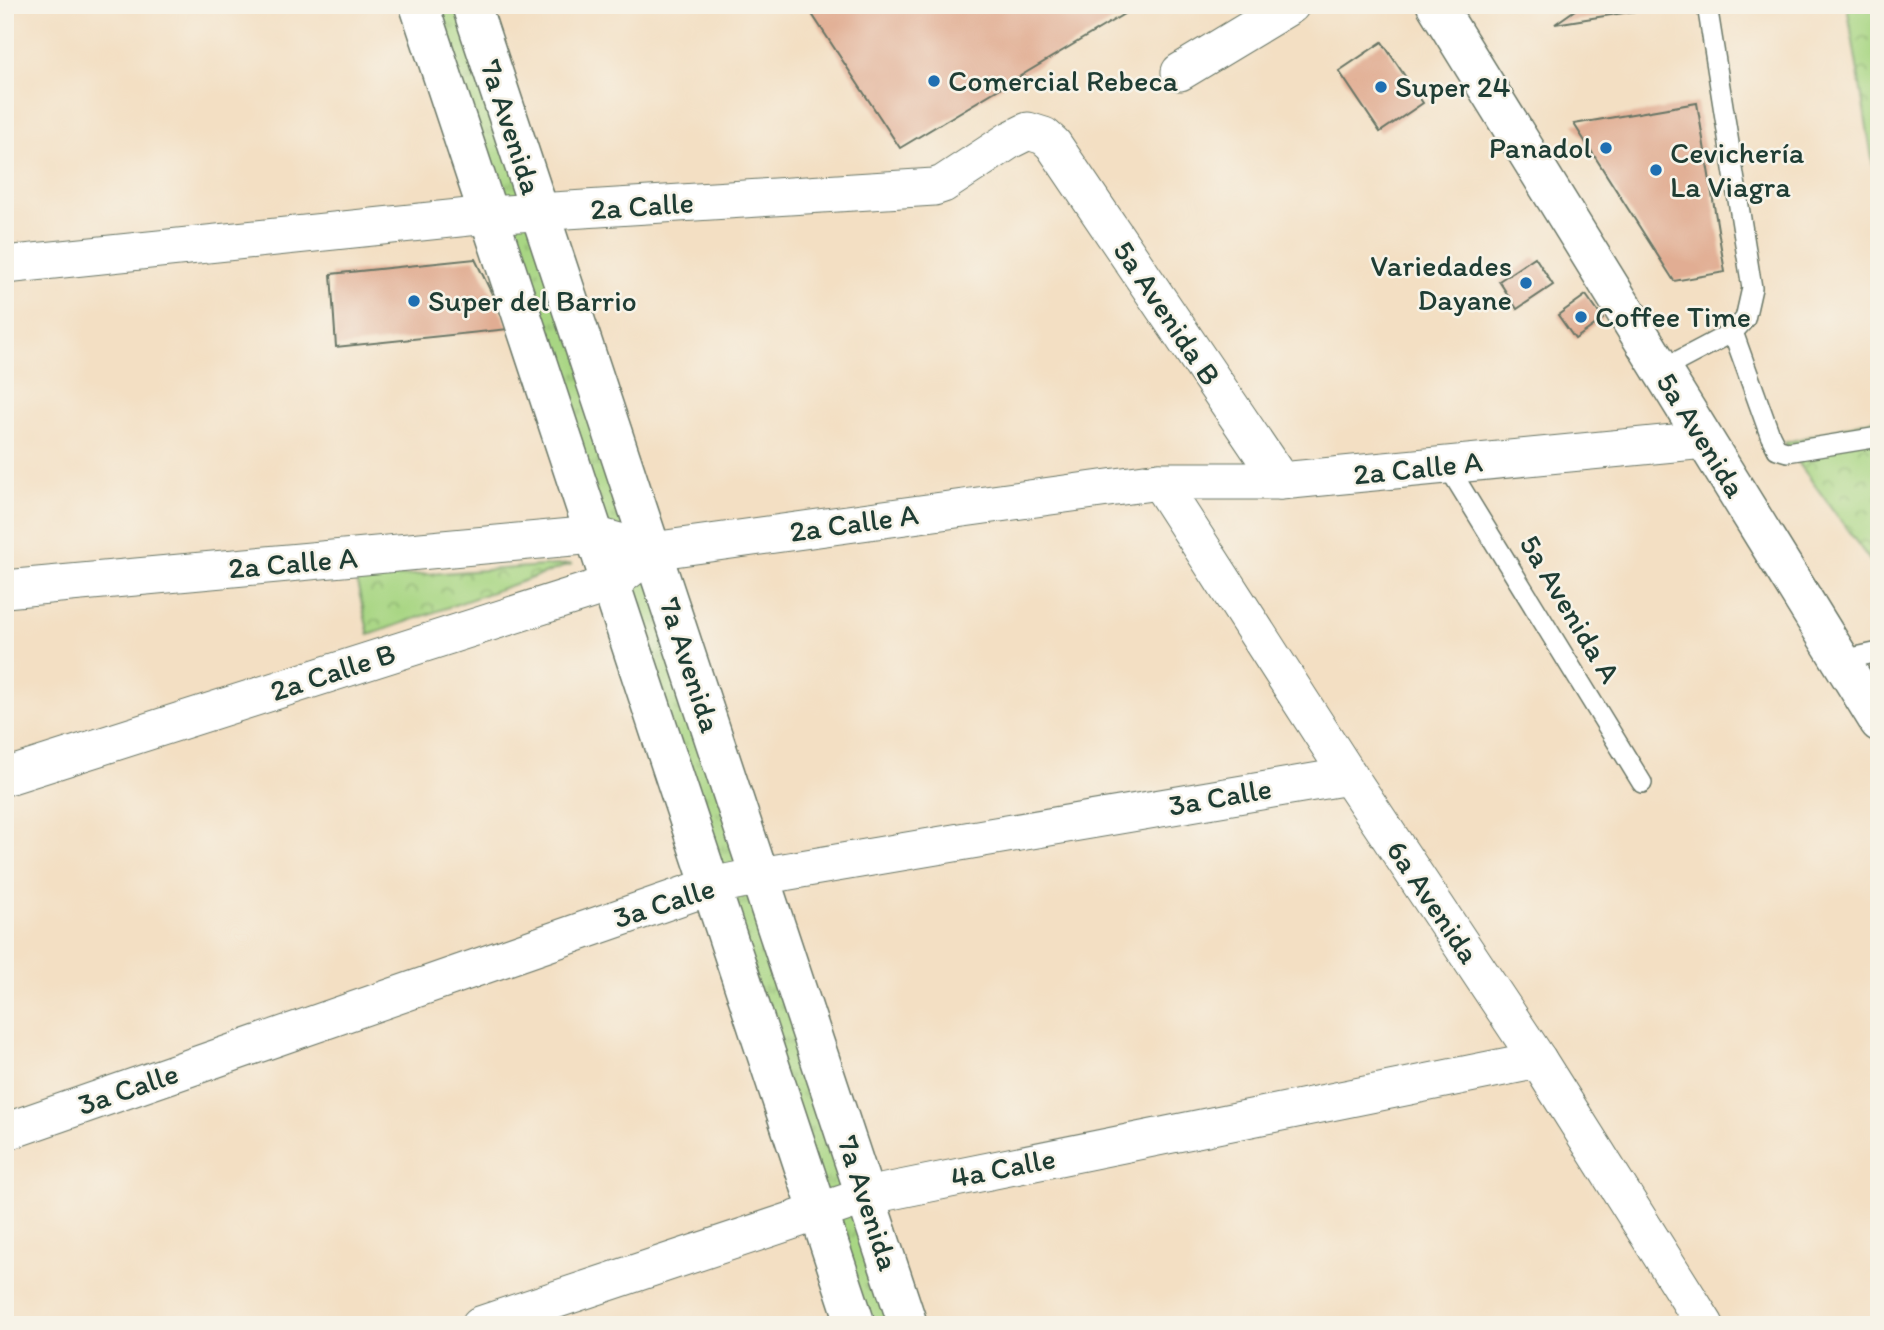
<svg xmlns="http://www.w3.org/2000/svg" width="1884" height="1330" viewBox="0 0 1884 1330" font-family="Itim,sans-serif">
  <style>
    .grass { fill: url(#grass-tufts); stroke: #648a5c; stroke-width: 2 }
    .park { fill: url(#park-crowns); stroke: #648a5c; stroke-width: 2 }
    .building { fill: #e1ad93 }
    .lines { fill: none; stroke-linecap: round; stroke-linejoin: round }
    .lane-casing { stroke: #697666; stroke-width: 22 }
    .street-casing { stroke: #697666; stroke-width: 39 }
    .secondary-casing { stroke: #697666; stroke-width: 41 }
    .lane { stroke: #fff; stroke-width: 19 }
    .street { stroke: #fff; stroke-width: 37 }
    .secondary { stroke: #fff; stroke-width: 38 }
    .poi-dot { fill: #1f6fb2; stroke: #f7f3e8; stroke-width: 2.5 }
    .labels { text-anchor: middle; stroke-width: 5; stroke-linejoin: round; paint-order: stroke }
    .poi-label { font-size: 30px; fill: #1f3d34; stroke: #f7f3e8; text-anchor: start }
    .street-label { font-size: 30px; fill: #1f3d34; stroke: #f7f3e8 }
  </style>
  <defs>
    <pattern id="grass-tufts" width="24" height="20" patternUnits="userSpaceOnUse" patternTransform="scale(1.75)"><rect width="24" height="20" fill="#a8d683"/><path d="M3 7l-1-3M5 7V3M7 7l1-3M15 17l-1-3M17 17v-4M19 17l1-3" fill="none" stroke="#88af6c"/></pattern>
    <pattern id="park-crowns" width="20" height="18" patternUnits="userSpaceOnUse" patternTransform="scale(1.75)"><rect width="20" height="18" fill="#a8d683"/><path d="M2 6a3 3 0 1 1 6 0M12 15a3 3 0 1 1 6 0" fill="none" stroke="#88af6c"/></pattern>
  </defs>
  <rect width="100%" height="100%" fill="#f7f3e8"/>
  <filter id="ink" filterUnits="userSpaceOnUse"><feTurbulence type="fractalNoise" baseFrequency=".0143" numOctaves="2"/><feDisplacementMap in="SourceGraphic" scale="14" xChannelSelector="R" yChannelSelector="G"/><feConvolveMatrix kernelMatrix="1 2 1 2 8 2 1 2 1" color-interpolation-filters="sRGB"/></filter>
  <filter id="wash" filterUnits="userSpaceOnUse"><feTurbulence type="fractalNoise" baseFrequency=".00686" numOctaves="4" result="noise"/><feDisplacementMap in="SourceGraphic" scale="28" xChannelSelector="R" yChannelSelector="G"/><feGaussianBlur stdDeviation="1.57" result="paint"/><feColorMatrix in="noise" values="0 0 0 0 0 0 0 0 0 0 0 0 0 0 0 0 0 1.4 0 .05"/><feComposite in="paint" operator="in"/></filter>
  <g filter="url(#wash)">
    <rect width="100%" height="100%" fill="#f3dfc3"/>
    <!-- grass -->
    <polygon class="grass" points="419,5 471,5 908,1325 856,1325"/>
    <!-- park -->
    <g class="park">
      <polygon points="1847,5 1879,5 1879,201"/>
      <polygon points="1879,418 1879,573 1784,443"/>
      <polygon points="572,564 369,635 356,579"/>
    </g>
    <g id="blocks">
      <!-- building -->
      <g class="building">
        <polygon points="806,5 1119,5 1124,14 900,148"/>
        <polygon points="1582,5 1661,5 1661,7 1555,24"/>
        <polygon points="1382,42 1423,103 1380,132 1339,71"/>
        <polygon points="1697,103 1725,272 1674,281 1574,124"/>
        <polygon points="1535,257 1553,285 1517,309 1499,281"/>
        <polygon points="475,259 509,329 336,347 331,274"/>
        <polygon points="1586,295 1603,319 1575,339 1558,315"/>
      </g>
    </g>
  </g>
  <g filter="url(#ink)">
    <use href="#blocks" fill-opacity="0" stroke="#697666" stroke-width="2"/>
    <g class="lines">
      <!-- lane casing -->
      <g class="lane-casing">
        <g id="lane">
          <polyline points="1733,332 1770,435 1777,449 1787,452 1879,437"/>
          <polyline points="1661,370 1733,332 1745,319 1752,288 1707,5"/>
          <polyline points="1447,465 1642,783"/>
          <polyline points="1842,660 1879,652"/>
        </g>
      </g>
      <!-- street casing -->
      <g class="street-casing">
        <g id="street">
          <polyline points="1180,72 1291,5"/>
          <polyline points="5,265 488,215 934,187 943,184 1010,140 1028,131 1044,136 1053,144 1281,481"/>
          <polyline points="1159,481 1349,776 1538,1060 1705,1325"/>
          <polyline points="5,589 594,535 652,551 1159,481 1281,481 1705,440"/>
          <polyline points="5,777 610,584 636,564"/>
          <polyline points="5,1132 711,886 760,876 1349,776"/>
          <polyline points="480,1325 866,1196 1538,1060"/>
        </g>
      </g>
      <!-- secondary casing -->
      <g class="secondary-casing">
        <g id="secondary">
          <polyline points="419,5 856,1325"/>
          <polyline points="471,5 908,1325"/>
          <polyline points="1436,5 1879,722"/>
        </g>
      </g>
      <!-- lane -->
      <use href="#lane" class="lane"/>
      <!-- street -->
      <use href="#street" class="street"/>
      <!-- secondary -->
      <use href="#secondary" class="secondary"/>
    </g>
  </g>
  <!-- markers -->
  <g class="poi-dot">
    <circle cx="934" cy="81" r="7"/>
    <circle cx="1381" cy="87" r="7"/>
    <circle cx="1606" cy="148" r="7"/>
    <circle cx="1656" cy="170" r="7"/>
    <circle cx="1526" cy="283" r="7"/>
    <circle cx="414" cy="301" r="7"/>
    <circle cx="1581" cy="317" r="7"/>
  </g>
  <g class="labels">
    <!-- poi labels -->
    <g class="poi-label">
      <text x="948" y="91">Comercial Rebeca</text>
      <text x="1395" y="97">Super 24</text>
      <text x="1592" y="158" text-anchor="end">Panadol</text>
      <text x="1670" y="163">Cevichería<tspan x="1670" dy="34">La Viagra</tspan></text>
      <text x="1512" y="276" text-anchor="end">Variedades<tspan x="1512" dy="34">Dayane</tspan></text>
      <text x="428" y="311">Super del Barrio</text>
      <text x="1595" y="327">Coffee Time</text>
    </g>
    <!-- street labels -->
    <g class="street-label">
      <text transform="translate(511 127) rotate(72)" y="10">7a Avenida</text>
      <text transform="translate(642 206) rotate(-4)" y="10">2a Calle</text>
      <text transform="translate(1167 313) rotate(56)" y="10">5a Avenida B</text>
      <text transform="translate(1701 435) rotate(58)" y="10">5a Avenida</text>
      <text transform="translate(1418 468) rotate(-6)" y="10">2a Calle A</text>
      <text transform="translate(854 523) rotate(-8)" y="10">2a Calle A</text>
      <text transform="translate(293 563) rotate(-5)" y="10">2a Calle A</text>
      <text transform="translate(1570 609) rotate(59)" y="10">5a Avenida A</text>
      <text transform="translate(690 665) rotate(72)" y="10">7a Avenida</text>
      <text transform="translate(333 672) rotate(-18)" y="10">2a Calle B</text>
      <text transform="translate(1220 797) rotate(-10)" y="10">3a Calle</text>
      <text transform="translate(1433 902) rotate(56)" y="10">6a Avenida</text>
      <text transform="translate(664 903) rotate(-18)" y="10">3a Calle</text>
      <text transform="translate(128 1089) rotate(-19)" y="10">3a Calle</text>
      <text transform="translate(1003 1168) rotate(-11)" y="10">4a Calle</text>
      <text transform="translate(868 1203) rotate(72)" y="10">7a Avenida</text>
    </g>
  </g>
  <!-- margin -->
  <rect width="1884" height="1330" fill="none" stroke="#f7f3e8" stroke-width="28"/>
</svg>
